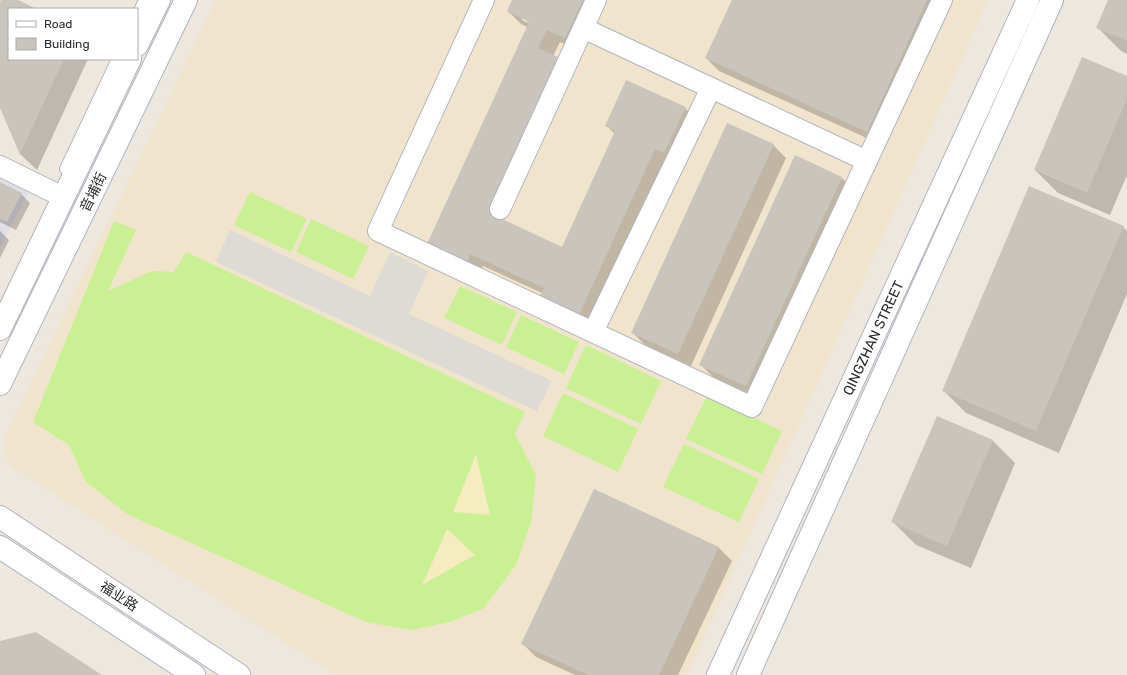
<svg xmlns="http://www.w3.org/2000/svg" width="1127" height="675" viewBox="0 0 1127 675" font-family="Rubik,'Noto Sans SC',sans-serif">
  <style>
    .industrial { fill: #e0dee6 }
    .education { fill: #f1e4cc }
    .sand { fill: #f5ecbf }
    .pitch { fill: #c9f092; fill-rule: evenodd }
    .plaza { fill: #dedad5 }
    .shadow { fill: #0003; fill-rule: evenodd }
    .building { fill: #c9c5bc }
    .lines { fill: none; stroke-linecap: round; stroke-linejoin: round }
    .service-casing { stroke: #b1b4c0; stroke-width: 12 }
    .minor-casing { stroke: #b1b4c0; stroke-width: 22 }
    .tertiary-casing { stroke: #b1b4c0; stroke-width: 24 }
    .service { stroke: #fff; stroke-width: 10 }
    .minor { stroke: #fff; stroke-width: 20 }
    .tertiary { stroke: #fff; stroke-width: 22 }
    .labels { text-anchor: middle; stroke-width: 4; stroke-linejoin: round; paint-order: stroke }
    .street-label { font-size: 14px; fill: #2c2c2c; stroke: #fff }
  </style>
  <rect width="100%" height="100%" fill="#eee7dd"/>
  <!-- industrial -->
  <polygon class="industrial" points="0,177 29,191 0,248"/>
  <!-- education -->
  <polygon class="education" points="216,0 988,0 687,675 336,675 11,466 3,453 5,437"/>
  <!-- sand -->
  <g class="sand">
    <polygon points="476,453 490,515 452,512"/>
    <polygon points="447,528 475,555 422,586"/>
  </g>
  <!-- pitch -->
  <g class="pitch">
    <polygon points="250,192 307,219 291,252 234,225"/>
    <polygon points="311,219 369,246 353,279 296,252"/>
    <path d="M114,221L136,230L108,291L152,271L174,272L186,252L525,412L515,434L536,475L531,523L516,565L484,608L453,621L412,630L366,622L129,515L86,482L69,445L33,422ZM476,454L490,515L453,512ZM447,529L475,555L422,585Z"/>
    <polygon points="460,286 517,312 502,345 444,318"/>
    <polygon points="521,315 579,342 564,374 506,347"/>
    <polygon points="586,345 661,381 641,424 566,388"/>
    <polygon points="563,393 638,429 618,472 543,436"/>
    <polygon points="707,396 782,431 762,474 686,439"/>
    <polygon points="684,444 759,479 739,522 663,487"/>
  </g>
  <!-- plaza -->
  <polygon class="plaza" points="230,230 370,296 390,252 428,271 409,314 552,381 537,411 216,262"/>
  <!-- shadow -->
  <g class="shadow">
    <polygon points="2,0 15,0 35,9 9,9 9,59 88,59 37,170 20,154 0,106 0,4"/>
    <path d="M513,0H601L578,50L560,42L553,56L572,72L504,221L563,248L615,134L607,126L685,108L698,121L592,328L542,293L483,266L480,274L442,257L527,27L521,24L508,11ZM522,17L533,25L522,20Z"/>
    <polygon points="733,0 945,0 880,144 719,71 706,58"/>
    <polygon points="1110,0 1127,0 1127,54 1121,51 1098,28"/>
    <polygon points="1127,77 1127,175 1110,215 1058,193 1035,170"/>
    <polygon points="773,145 786,158 691,366 645,345 632,332"/>
    <polygon points="842,178 855,191 759,398 713,377 700,364"/>
    <polygon points="0,183 21,194 30,203 16,230 0,222"/>
    <polygon points="1123,227 1127,231 1127,294 1059,453 966,413 943,390"/>
    <polygon points="0,231 9,240 0,258"/>
    <polygon points="992,440 1015,463 971,568 916,545 893,522"/>
    <polygon points="595,490 719,548 732,561 678,675 575,675 536,657 523,644"/>
  </g>
  <!-- building -->
  <g class="building">
    <polygon points="1,0 18,0 37,9 9,9 9,59 64,59 20,154 0,108 0,2"/>
    <polygon points="512,0 583,0 565,38 547,30 538,48 560,58 489,213 562,247 615,131 605,126 626,80 686,107 664,153 655,149 579,315 539,297 544,288 470,254 467,262 427,244 529,22 507,11"/>
    <polygon points="732,0 927,0 867,132 705,58"/>
    <polygon points="1108,0 1127,0 1127,41 1096,28"/>
    <polygon points="1082,57 1127,76 1127,99 1087,193 1034,170"/>
    <polygon points="727,123 774,144 678,354 631,333"/>
    <polygon points="795,155 842,177 746,386 699,365"/>
    <polygon points="0,182 22,193 7,222 0,219"/>
    <polygon points="1029,186 1124,226 1036,431 942,391"/>
    <polygon points="937,416 993,440 947,546 891,522"/>
    <polygon points="594,489 719,547 659,675 588,675 521,644"/>
    <polygon points="36,632 102,675 0,675 0,641"/>
  </g>
  <g class="lines">
    <!-- service casing -->
    <g class="service-casing">
      <g id="service">
        <polyline points="137,15 144,0"/>
        <polyline points="65,169 117,59"/>
      </g>
    </g>
    <!-- minor casing -->
    <g class="minor-casing">
      <g id="minor">
        <polyline points="484,0 378,231 752,407 942,0"/>
        <polyline points="583,28 867,161"/>
        <polyline points="0,166 63,197"/>
        <polyline points="500,209 596,0"/>
        <polyline points="593,332 711,88"/>
      </g>
    </g>
    <!-- tertiary casing -->
    <g class="tertiary-casing">
      <g id="tertiary">
        <polyline points="137,45 159,0"/>
        <polyline points="0,329 130,59"/>
        <polyline points="0,384 186,0"/>
        <polyline points="0,517 239,675"/>
        <polyline points="0,547 194,675"/>
        <polyline points="718,675 1028,0"/>
        <polyline points="748,675 1052,0"/>
      </g>
    </g>
    <!-- service -->
    <use href="#service" class="service"/>
    <!-- minor -->
    <use href="#minor" class="minor"/>
    <!-- tertiary -->
    <use href="#tertiary" class="tertiary"/>
  </g>
  <g class="labels">
    <!-- street labels -->
    <g class="street-label">
      <text transform="translate(93 192) rotate(-64)" y="5">音埔街</text>
      <text transform="translate(873 338) rotate(-65)" y="5">QINGZHAN STREET</text>
      <text transform="translate(119 596) rotate(33)" y="5">福业路</text>
    </g>
  </g>
  <!-- legend -->
  <rect x="8" y="8" width="130" height="52" fill="#ffffff" stroke="#ababab"/>
  <rect x="16" y="21" width="20" height="6" fill="#ffffff" stroke="#ababab"/>
  <text x="44" y="28" font-size="12" fill="#2c2c2c">Road</text>
  <rect x="16" y="38" width="20" height="12" fill="#c9c5bc" stroke="#ababab"/>
  <text x="44" y="48" font-size="12" fill="#2c2c2c">Building</text>
</svg>
